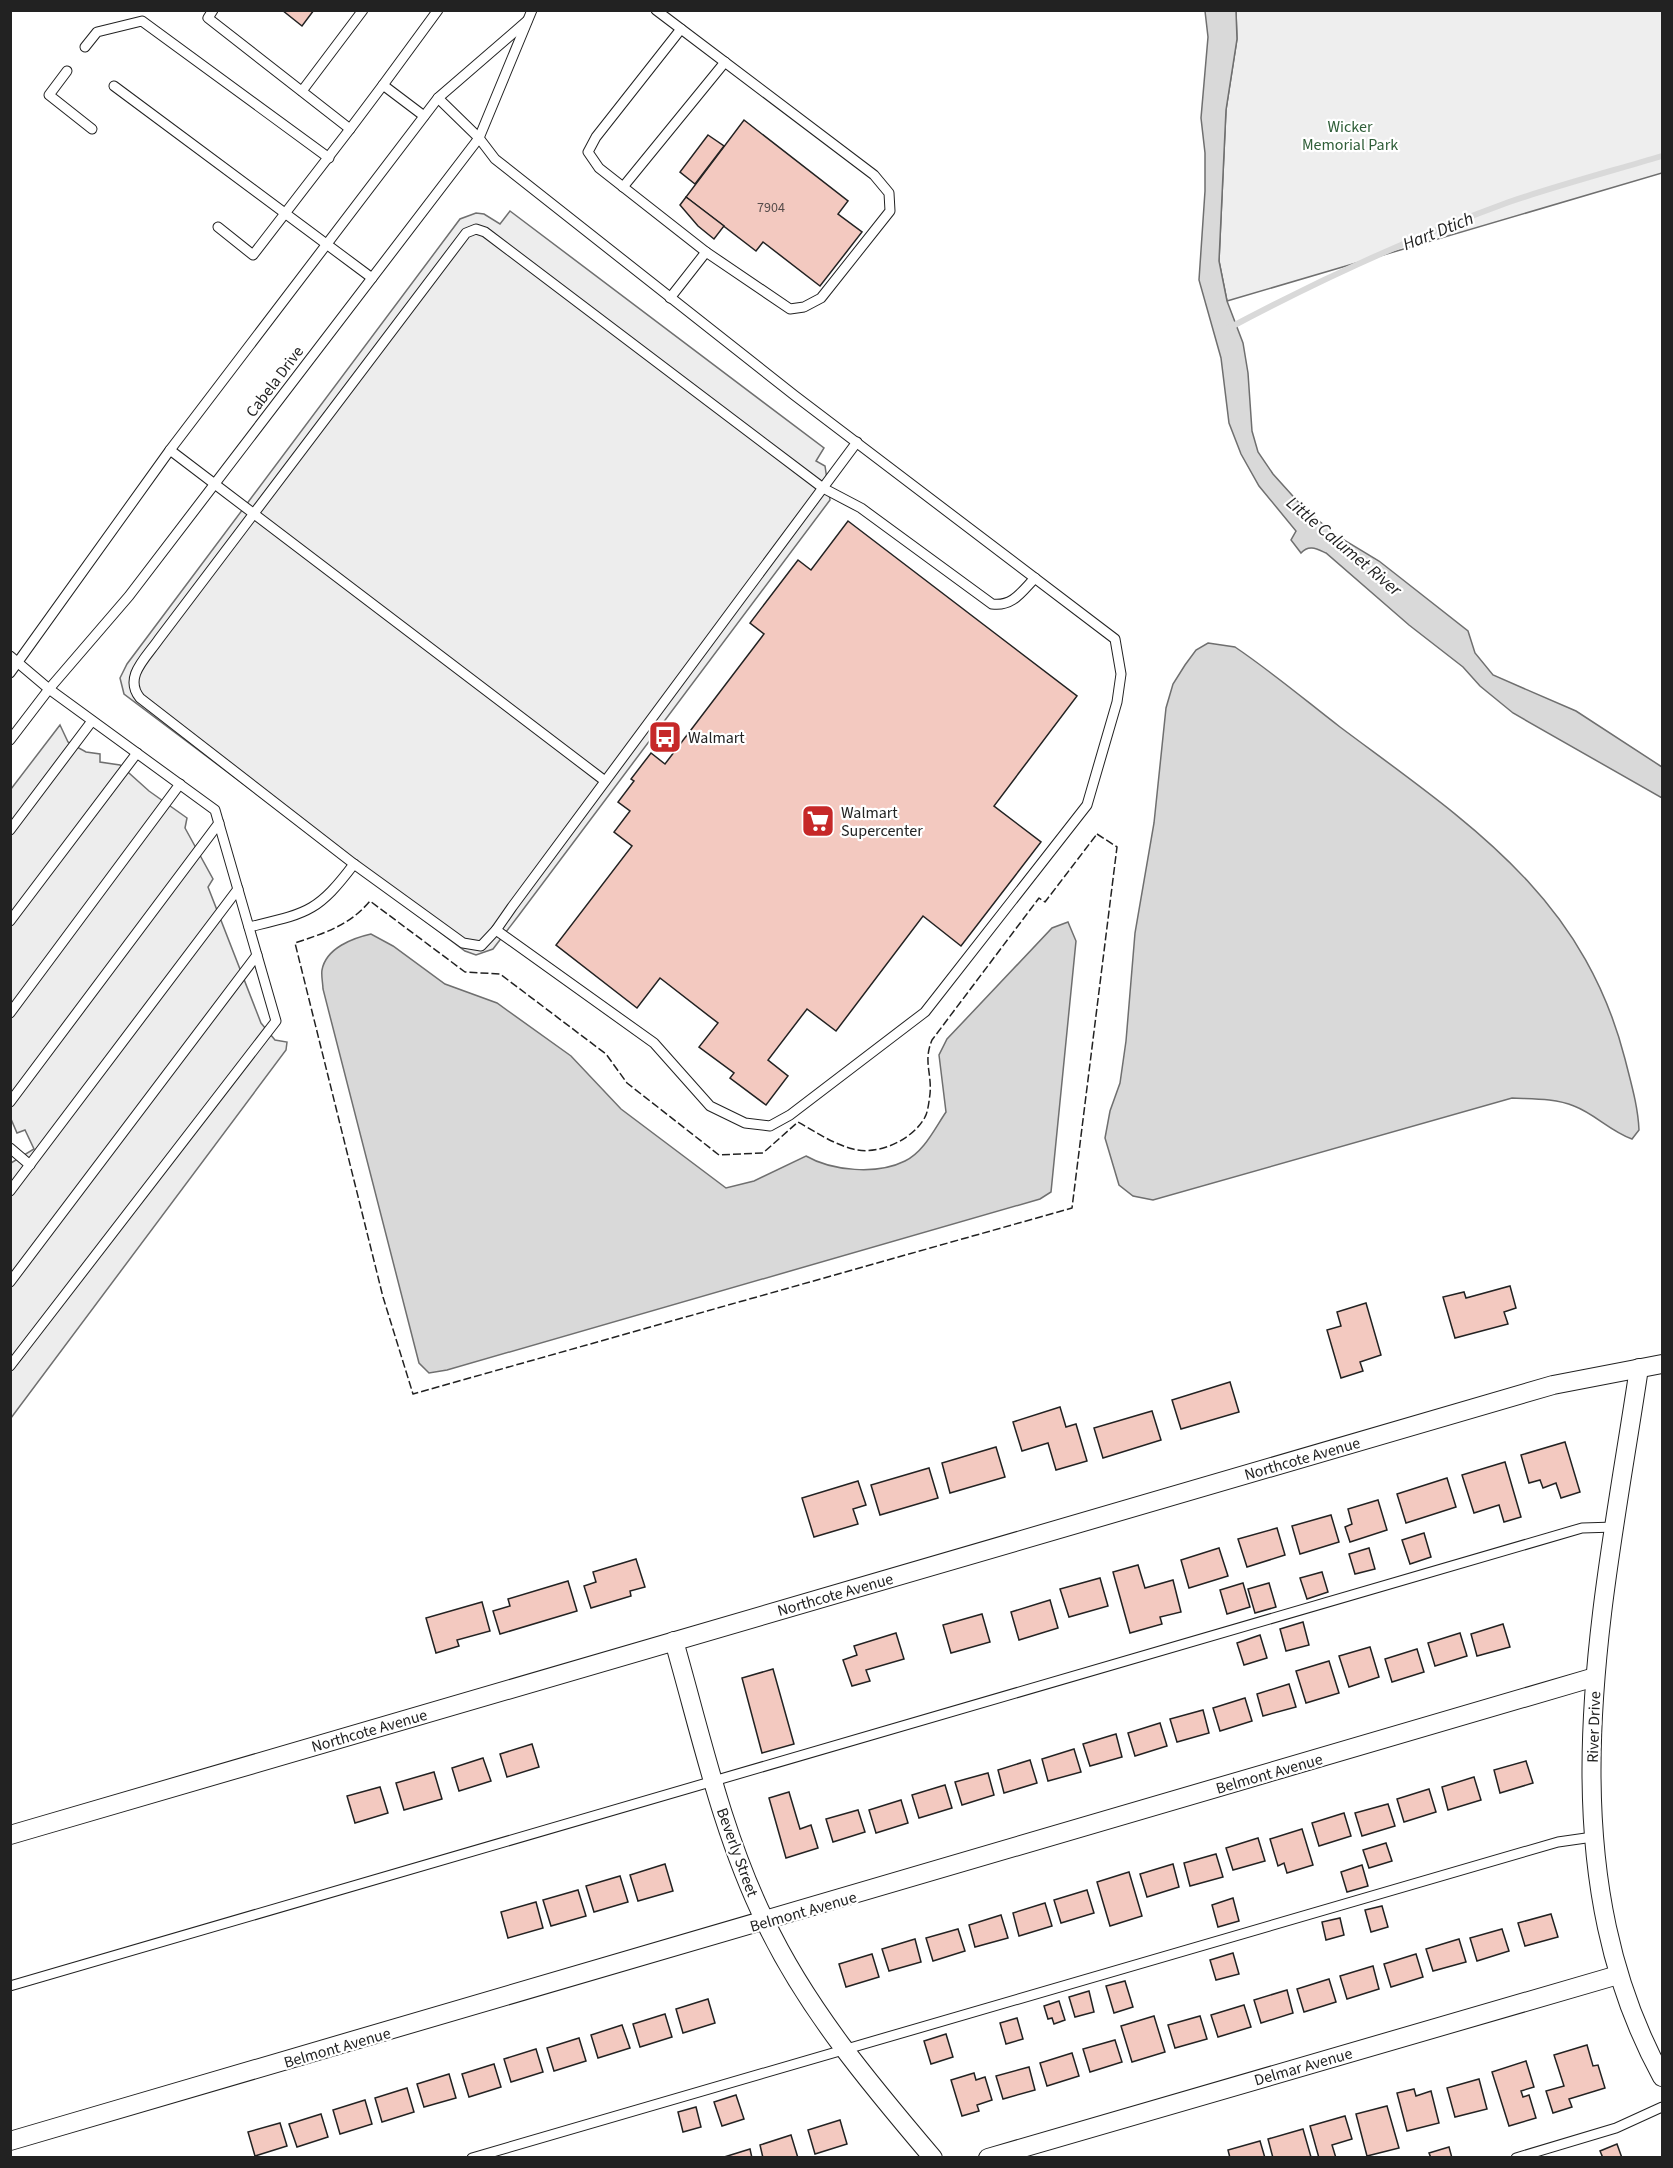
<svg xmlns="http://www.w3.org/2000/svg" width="1673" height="2168" viewBox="0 0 1673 2168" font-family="'Source Sans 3',sans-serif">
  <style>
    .green { fill: #eee; stroke: #6f6f6f; stroke-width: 1.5 }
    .parking { fill: #ededed; stroke: #6f6f6f; stroke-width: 1.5 }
    .water { fill: #d9d9d9; stroke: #6f6f6f; stroke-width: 1.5 }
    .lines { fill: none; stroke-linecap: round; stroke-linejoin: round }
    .stream { stroke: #d9d9d9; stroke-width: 6 }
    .building { fill: #f3c9c0; stroke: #222; stroke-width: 1.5 }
    .service-casing { stroke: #222; stroke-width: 11 }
    .minor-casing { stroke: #222; stroke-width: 20 }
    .service { stroke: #fff; stroke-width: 9 }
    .minor { stroke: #fff; stroke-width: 18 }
    .fence { stroke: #222; stroke-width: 1.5; stroke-dasharray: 8 3; stroke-linecap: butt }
    .labels { text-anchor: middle; stroke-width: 4.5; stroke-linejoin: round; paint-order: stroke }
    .number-label { font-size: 14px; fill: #564c4a }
    .park-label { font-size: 16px; fill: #2f5e38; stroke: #fff }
    .street-label { font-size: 16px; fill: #222; stroke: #fff }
    .poi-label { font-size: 16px; fill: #222; stroke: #fff; text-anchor: start }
    .water-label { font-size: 18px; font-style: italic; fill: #222; stroke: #fff }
  </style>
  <rect width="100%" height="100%" fill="#fff"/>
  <!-- green -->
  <polygon class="green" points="1236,11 1662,11 1662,173 1227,301 1219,261 1226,110 1237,39"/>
  <!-- parking -->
  <g class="parking">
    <polygon points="510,211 824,448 816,461 825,466 830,500 519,915 493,949 476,955 465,951 124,694 120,678 127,664 460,219 476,213 484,214 500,224"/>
    <polygon points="60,725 68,742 86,752 100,754 100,762 120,765 149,791 187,818 185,828 213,879 208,887 261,1023 275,1040 287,1042 286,1050 11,1418 11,1163 34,1149 25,1130 17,1133 11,1119 11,789"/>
  </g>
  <!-- water -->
  <g class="water">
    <path d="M1205,11H1236L1237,39L1226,110L1219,261L1227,301L1243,343L1248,373L1252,431L1258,452L1273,474L1300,504L1334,534L1379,561L1468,631L1475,653L1493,675L1576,711L1662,767V798L1513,713L1480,686L1463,667L1409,625L1326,553C1317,549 1309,544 1301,553L1291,540L1296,531L1259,486L1241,454L1229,423L1221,358L1199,280L1205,191V153L1201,118L1208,37Z"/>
    <path d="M1208,643L1235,647C1272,672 1305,700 1340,727C1467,822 1583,895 1625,1059C1631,1083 1638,1106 1639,1130L1632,1139C1610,1131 1595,1114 1574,1106C1555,1098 1532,1099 1512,1098L1153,1200L1133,1196L1119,1185L1105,1138L1110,1111L1120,1083L1126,1041L1135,933L1154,823L1166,708L1173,684L1185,665L1196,650Z"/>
    <path d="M1068,922L1076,941L1051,1192L1040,1199L447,1370L429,1373L419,1363L323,989C323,984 321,975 322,970C326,948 353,938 371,934L393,946L445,984L497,1003L571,1056L621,1109L726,1188L754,1181L806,1156C832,1171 877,1175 905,1161C924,1152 935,1128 946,1112L939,1055L947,1039L1052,928Z"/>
  </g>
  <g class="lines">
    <!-- stream -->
    <path class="stream" d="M1229,328C1319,280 1413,237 1509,202C1559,185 1612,171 1662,156"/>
  </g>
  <!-- building -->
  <g class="building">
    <polygon points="282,10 314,10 302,26"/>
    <polygon points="744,120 848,201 838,214 862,232 820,286 763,242 756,251 686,197"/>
    <polygon points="708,135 724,146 695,184 680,172"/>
    <polygon points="686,197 724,226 714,239 698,226 680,205"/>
    <polygon points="848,521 1077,696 994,806 1041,842 961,946 923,916 836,1031 807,1009 768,1060 788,1076 766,1105 730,1078 734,1073 699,1047 718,1023 660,978 637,1008 556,945 632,846 614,832 630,811 618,802 634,781 631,779 651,753 665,764 764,634 750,623 798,560 811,570"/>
    <polygon points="1510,1286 1516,1308 1504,1312 1508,1324 1455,1338 1443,1297 1464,1292 1466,1298"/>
    <polygon points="1366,1303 1381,1355 1360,1362 1363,1371 1341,1378 1327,1330 1341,1326 1337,1312"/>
    <polygon points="1230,1382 1239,1412 1181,1429 1172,1400"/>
    <polygon points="1060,1407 1066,1427 1076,1424 1087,1461 1056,1470 1048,1443 1022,1451 1013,1422"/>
    <polygon points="1152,1411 1161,1440 1103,1458 1094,1428"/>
    <polygon points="1565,1442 1580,1492 1561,1498 1556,1483 1543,1488 1540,1480 1529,1483 1521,1455"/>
    <polygon points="996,1447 1005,1477 950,1493 942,1463"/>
    <polygon points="1505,1462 1521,1517 1504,1522 1499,1505 1474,1513 1462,1475"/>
    <polygon points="929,1468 938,1498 880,1515 871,1485"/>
    <polygon points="1447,1478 1456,1507 1406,1523 1397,1494"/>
    <polygon points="858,1481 866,1505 853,1509 858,1524 814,1537 802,1498"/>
    <polygon points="1378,1500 1387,1530 1350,1542 1345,1527 1352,1524 1348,1509"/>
    <polygon points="1331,1515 1339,1542 1300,1554 1292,1526"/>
    <polygon points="1277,1528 1285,1555 1247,1567 1238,1539"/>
    <polygon points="1424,1533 1431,1557 1410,1564 1402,1540"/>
    <polygon points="1219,1548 1228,1576 1189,1588 1181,1560"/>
    <polygon points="1369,1548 1375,1569 1355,1574 1349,1554"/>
    <polygon points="636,1559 645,1587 630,1591 631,1596 591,1608 584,1586 596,1582 593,1572"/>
    <polygon points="1138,1565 1145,1588 1173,1580 1181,1612 1160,1617 1162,1624 1130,1633 1113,1572"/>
    <polygon points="1322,1572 1328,1592 1307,1599 1300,1578"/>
    <polygon points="1100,1578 1108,1606 1069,1617 1060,1589"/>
    <polygon points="568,1581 577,1611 500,1634 493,1611 510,1606 508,1599"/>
    <polygon points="1243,1583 1250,1607 1227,1614 1220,1590"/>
    <polygon points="1269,1583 1276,1607 1255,1613 1248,1589"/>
    <polygon points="1050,1600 1058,1628 1019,1640 1011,1612"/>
    <polygon points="482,1602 490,1631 457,1640 459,1646 436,1653 426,1618"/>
    <polygon points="982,1614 990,1642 951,1653 943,1625"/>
    <polygon points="1303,1622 1309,1645 1286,1651 1280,1629"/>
    <polygon points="1503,1624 1510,1647 1477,1656 1471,1634"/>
    <polygon points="896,1633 904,1659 866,1670 870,1681 852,1686 843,1660 857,1655 854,1646"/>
    <polygon points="1460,1633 1467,1656 1435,1666 1428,1643"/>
    <polygon points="1260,1635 1267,1658 1244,1665 1237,1643"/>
    <polygon points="1370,1647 1379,1677 1349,1687 1339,1656"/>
    <polygon points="1417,1649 1424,1672 1392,1682 1385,1659"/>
    <polygon points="1329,1661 1339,1693 1306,1703 1296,1671"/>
    <polygon points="773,1669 794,1744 762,1753 742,1678"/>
    <polygon points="1289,1684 1296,1707 1263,1716 1257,1694"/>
    <polygon points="1245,1698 1252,1721 1220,1731 1213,1708"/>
    <polygon points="1203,1710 1209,1733 1177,1742 1170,1719"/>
    <polygon points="1160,1723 1167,1746 1135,1756 1128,1733"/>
    <polygon points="1116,1734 1122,1757 1090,1766 1083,1744"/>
    <polygon points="532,1744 539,1767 507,1777 500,1754"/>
    <polygon points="1074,1749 1081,1772 1048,1781 1042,1759"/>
    <polygon points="483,1758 491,1781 459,1791 452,1768"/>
    <polygon points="1030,1760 1037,1783 1004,1793 998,1770"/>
    <polygon points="1526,1761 1533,1783 1500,1793 1494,1770"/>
    <polygon points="434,1772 442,1799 404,1810 396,1783"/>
    <polygon points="988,1773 994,1795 962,1805 955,1782"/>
    <polygon points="1474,1777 1481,1800 1448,1810 1442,1787"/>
    <polygon points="945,1785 952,1808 919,1818 912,1795"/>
    <polygon points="380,1787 388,1813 355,1823 347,1796"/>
    <polygon points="1429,1789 1436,1812 1404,1822 1397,1799"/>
    <polygon points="789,1792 800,1829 811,1825 818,1848 786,1858 769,1798"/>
    <polygon points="901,1800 908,1823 876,1833 869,1810"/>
    <polygon points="1388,1804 1395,1826 1362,1836 1355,1813"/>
    <polygon points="858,1810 865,1832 833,1842 826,1819"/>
    <polygon points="1344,1813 1351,1836 1319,1846 1312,1823"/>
    <polygon points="1302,1829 1313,1865 1287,1873 1284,1863 1278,1866 1270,1839"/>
    <polygon points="1258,1838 1265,1861 1233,1870 1226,1848"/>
    <polygon points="1386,1843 1392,1861 1369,1868 1363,1850"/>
    <polygon points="1216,1854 1223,1877 1190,1886 1184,1863"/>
    <polygon points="665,1864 673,1891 638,1901 630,1875"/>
    <polygon points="1173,1864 1179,1887 1147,1897 1140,1874"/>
    <polygon points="1362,1865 1368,1886 1347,1892 1341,1872"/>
    <polygon points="1129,1872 1142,1916 1110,1926 1097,1882"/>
    <polygon points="620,1876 628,1902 594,1912 586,1886"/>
    <polygon points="578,1890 586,1916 551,1926 543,1900"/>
    <polygon points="1087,1890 1094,1913 1061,1923 1054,1900"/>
    <polygon points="1233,1898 1239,1921 1218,1927 1212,1905"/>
    <polygon points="536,1902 543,1928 508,1938 501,1912"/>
    <polygon points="1045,1903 1052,1926 1019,1936 1013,1913"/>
    <polygon points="1382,1906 1388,1927 1371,1932 1365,1910"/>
    <polygon points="1551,1914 1558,1937 1525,1946 1518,1923"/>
    <polygon points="1001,1915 1008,1938 975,1947 969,1925"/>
    <polygon points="1340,1918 1344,1935 1326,1940 1322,1922"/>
    <polygon points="958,1929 965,1951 933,1961 926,1938"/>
    <polygon points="1502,1929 1509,1951 1477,1961 1470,1938"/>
    <polygon points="915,1939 921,1962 889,1971 882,1949"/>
    <polygon points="1459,1939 1466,1962 1433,1971 1426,1949"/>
    <polygon points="1233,1953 1239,1974 1216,1980 1210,1960"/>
    <polygon points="872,1954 879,1977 846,1987 839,1964"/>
    <polygon points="1416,1954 1423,1977 1391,1987 1384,1964"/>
    <polygon points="1373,1966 1379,1989 1347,1999 1340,1976"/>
    <polygon points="1329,1979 1336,2002 1304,2012 1297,1989"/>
    <polygon points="1125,1981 1133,2007 1114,2013 1106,1986"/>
    <polygon points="1287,1990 1293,2013 1261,2023 1254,2000"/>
    <polygon points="1089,1991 1094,2012 1075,2017 1069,1997"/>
    <polygon points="708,1999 715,2023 683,2033 676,2009"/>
    <polygon points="1059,2001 1065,2020 1054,2024 1052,2018 1048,2019 1044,2006"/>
    <polygon points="1244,2005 1251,2027 1218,2037 1211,2015"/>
    <polygon points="665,2014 672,2037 640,2047 633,2024"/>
    <polygon points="1154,2016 1165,2052 1132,2062 1121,2026"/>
    <polygon points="1200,2016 1207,2039 1175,2048 1168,2025"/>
    <polygon points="1017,2018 1023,2039 1006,2044 1000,2023"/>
    <polygon points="622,2025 630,2048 598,2058 591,2035"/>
    <polygon points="946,2034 953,2057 931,2064 924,2041"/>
    <polygon points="579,2038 586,2061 554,2071 547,2048"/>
    <polygon points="1115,2040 1122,2062 1090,2072 1083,2049"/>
    <polygon points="1587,2045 1593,2066 1598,2065 1605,2088 1569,2099 1572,2107 1553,2113 1546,2091 1564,2086 1554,2055"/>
    <polygon points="536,2049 543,2072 511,2082 504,2059"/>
    <polygon points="1072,2053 1079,2076 1047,2086 1040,2063"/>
    <polygon points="1526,2061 1534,2087 1521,2091 1523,2097 1529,2095 1536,2118 1509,2126 1492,2072"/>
    <polygon points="494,2064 501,2087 469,2097 462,2074"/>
    <polygon points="1029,2067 1035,2090 1003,2099 996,2076"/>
    <polygon points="974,2073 976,2080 985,2077 992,2100 977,2105 979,2111 962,2116 951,2080"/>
    <polygon points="449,2074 456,2098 424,2107 417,2084"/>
    <polygon points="1479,2079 1487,2109 1455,2117 1447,2088"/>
    <polygon points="407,2088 414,2112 382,2122 375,2098"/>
    <polygon points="1414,2089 1416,2096 1431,2091 1439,2123 1407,2131 1397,2093"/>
    <polygon points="736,2095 744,2119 722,2126 714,2102"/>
    <polygon points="365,2100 372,2124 340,2134 333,2110"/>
    <polygon points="1387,2106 1399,2148 1367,2156 1356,2114"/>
    <polygon points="696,2107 701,2127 683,2132 678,2112"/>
    <polygon points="321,2114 328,2137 297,2147 289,2124"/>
    <polygon points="1345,2116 1352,2139 1332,2145 1336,2158 1319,2158 1310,2126"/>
    <polygon points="840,2120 847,2144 815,2154 808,2130"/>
    <polygon points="280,2123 287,2146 255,2156 248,2132"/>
    <polygon points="1303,2129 1311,2157 1273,2158 1268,2139"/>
    <polygon points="791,2135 798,2158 763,2158 760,2145"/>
    <polygon points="1260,2141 1265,2158 1230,2158 1228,2150"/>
    <polygon points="1617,2144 1622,2158 1603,2158 1600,2151"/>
    <polygon points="1449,2147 1452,2158 1431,2158 1429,2153"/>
    <polygon points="750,2149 752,2158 721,2158"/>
  </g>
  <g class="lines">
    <!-- service casing -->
    <g class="service-casing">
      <g id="service">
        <polyline points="213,10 208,18 350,129 383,85 424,116"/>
        <polyline points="656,10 874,175 889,193 890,211 821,298 804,307 790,309 706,252 670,298"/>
        <polyline points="681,29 596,137 588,152 599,168 706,252"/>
        <polyline points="85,47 97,32 142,21 329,158"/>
        <polyline points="67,71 49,95 92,129"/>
        <polyline points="383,85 438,10"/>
        <polyline points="114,86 372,278"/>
        <polyline points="302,91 363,10"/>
        <polyline points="438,98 479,138 495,159 794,395 1115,639 1121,674 1117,702 1087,805 925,1012 790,1115 770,1126 745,1123 710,1106 654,1043 496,930"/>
        <polyline points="623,187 725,62"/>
        <polyline points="218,227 253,255 350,129"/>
        <path d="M857,442C742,597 626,752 512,907L496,930L481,946L463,943L354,864L140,698C123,677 146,658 159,639L466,233L476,229L485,232L823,488L861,508L992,604C1013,607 1022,591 1035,578"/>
        <polyline points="170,450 605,781"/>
        <polyline points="10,656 49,689 215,810 276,1021 10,1366"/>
        <polyline points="10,673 170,450 438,98 527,21"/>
        <polyline points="10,740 49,689 129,596 479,138 532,10"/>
        <polyline points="10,830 92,721"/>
        <polyline points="10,921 137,753"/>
        <path d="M249,927C307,913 317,913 354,864"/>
        <polyline points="10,1013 180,784"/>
        <polyline points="10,1102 219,823"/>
        <polyline points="10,1148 30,1165"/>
        <polyline points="10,1191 238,889"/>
        <polyline points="10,1282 257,955"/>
        <polyline points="10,1986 1582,1528 1615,1527"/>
        <polyline points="472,2158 1558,1842 1593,1837"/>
        <polyline points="1516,2158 1616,2128 1662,2107"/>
      </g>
    </g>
    <!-- minor casing -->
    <g class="minor-casing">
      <g id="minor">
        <path d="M1639,1368C1604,1603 1542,1857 1662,2077"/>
        <path d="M674,1641C701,1735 722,1833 765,1921C806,2008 871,2085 933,2158"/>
        <polyline points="10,1835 1553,1385 1662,1364"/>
        <polyline points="10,2141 1595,1677"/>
        <polyline points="988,2158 1618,1975"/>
      </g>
    </g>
    <!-- service -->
    <use href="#service" class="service"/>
    <!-- minor -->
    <use href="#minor" class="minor"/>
    <!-- fence -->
    <path class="fence" d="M1097,834L1117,847L1072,1208L413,1394L383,1297L295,943C324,933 349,926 370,901L465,972L500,974L606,1054L627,1083L719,1155L763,1153L798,1122C816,1132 833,1144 853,1149C877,1156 913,1140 925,1117C928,1112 929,1101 930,1094C932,1073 923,1061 932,1040L1039,898L1045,902Z"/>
  </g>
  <!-- icons -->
  <defs>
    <g id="bus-square" transform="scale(1.725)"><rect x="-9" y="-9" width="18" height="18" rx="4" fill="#c62828" stroke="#fff"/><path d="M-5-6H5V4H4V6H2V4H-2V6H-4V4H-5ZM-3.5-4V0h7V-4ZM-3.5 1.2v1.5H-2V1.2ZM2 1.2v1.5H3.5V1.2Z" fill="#fff"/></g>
    <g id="supermarket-square" transform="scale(1.725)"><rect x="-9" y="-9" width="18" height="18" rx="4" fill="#c62828" stroke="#fff"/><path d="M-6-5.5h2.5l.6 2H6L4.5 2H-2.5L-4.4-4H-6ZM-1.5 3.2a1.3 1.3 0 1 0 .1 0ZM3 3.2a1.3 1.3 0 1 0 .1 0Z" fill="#fff"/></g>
  </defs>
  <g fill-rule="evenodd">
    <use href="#bus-square" x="665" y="737"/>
    <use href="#supermarket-square" x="818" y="821"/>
  </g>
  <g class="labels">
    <!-- number labels -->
    <g class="number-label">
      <text x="771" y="212">7904</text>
    </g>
    <!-- park labels -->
    <g class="park-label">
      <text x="1350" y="132">Wicker<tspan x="1350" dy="18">Memorial Park</tspan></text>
    </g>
    <!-- street labels -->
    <g class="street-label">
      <text transform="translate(274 381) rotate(-53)" y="6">Cabela Drive</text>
      <text transform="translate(1302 1458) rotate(-16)" y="6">Northcote Avenue</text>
      <text transform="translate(835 1594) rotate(-16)" y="6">Northcote Avenue</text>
      <text transform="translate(1593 1727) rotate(-88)" y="6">River Drive</text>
      <text transform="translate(369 1730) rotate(-16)" y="6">Northcote Avenue</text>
      <text transform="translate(1269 1773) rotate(-16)" y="6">Belmont Avenue</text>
      <text transform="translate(738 1852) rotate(70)" y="6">Beverly Street</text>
      <text transform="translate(803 1911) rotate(-16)" y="6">Belmont Avenue</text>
      <text transform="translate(337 2047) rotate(-16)" y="6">Belmont Avenue</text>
      <text transform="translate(1303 2066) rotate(-16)" y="6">Delmar Avenue</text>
    </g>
    <!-- poi labels -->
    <g class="poi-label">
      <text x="688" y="743">Walmart</text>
      <text x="841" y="818">Walmart<tspan x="841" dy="18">Supercenter</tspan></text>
    </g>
    <!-- water labels -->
    <g class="water-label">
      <text transform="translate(1438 231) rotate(-22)" y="6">Hart Dtich</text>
      <text transform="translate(1344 546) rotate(40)" y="6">Little Calumet River</text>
    </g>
  </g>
  <!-- border -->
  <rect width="1673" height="2168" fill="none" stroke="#222222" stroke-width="24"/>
</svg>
